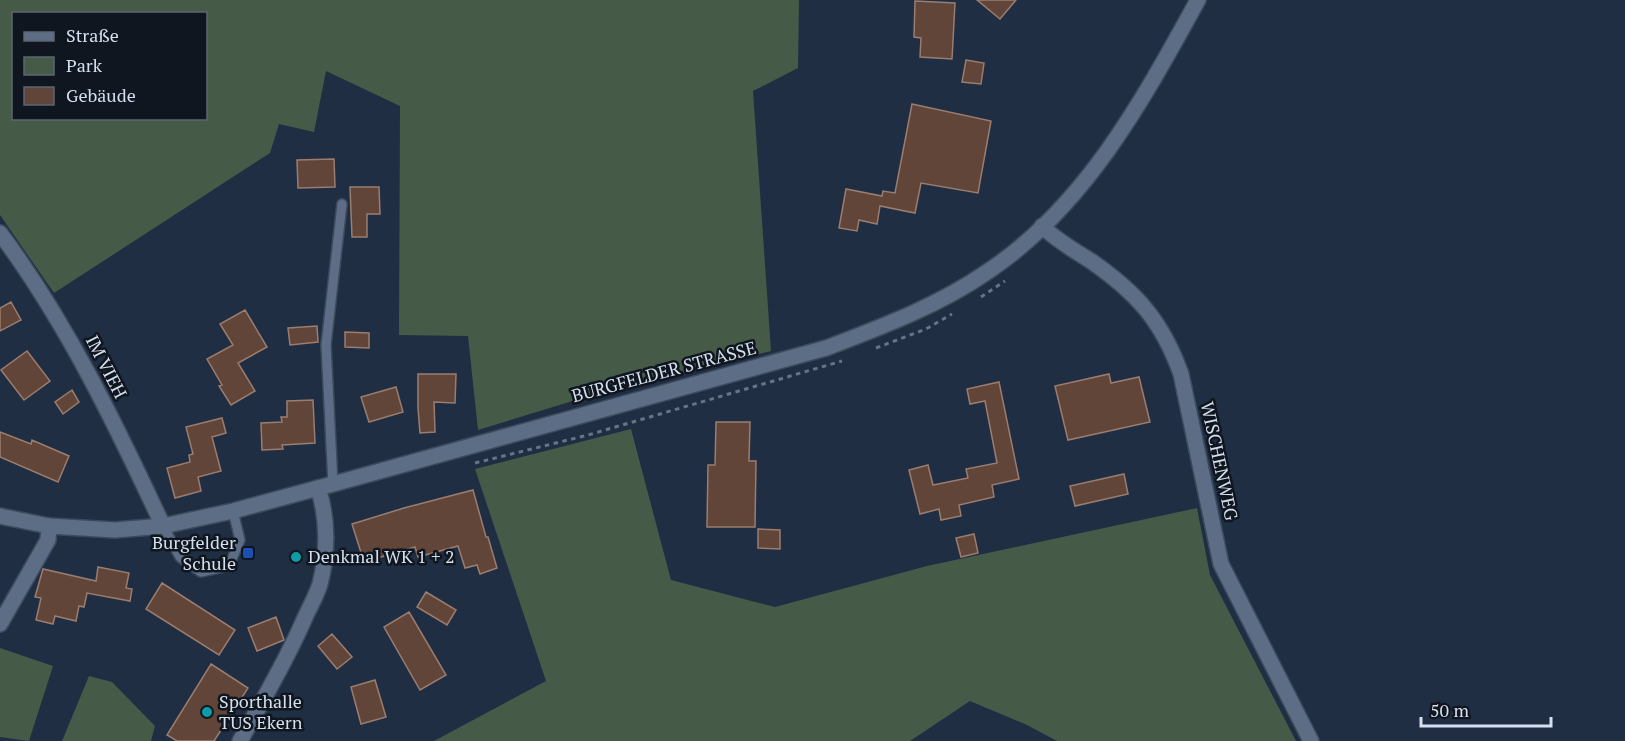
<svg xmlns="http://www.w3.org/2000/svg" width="1625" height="741" font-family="'PT Serif',serif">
<rect width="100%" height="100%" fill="#1f2e43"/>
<!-- green -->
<path fill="#455b48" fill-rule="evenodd" d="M0,0H799L798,68L753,91L771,351L589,396L478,430L468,336L399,335L400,106L326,71L314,132L279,124L270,153L54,293L0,215ZM14,14H206V118H14Z
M631,429L671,580L775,607L927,566L1197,508L1210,575L1296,741H1057L1027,725L970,701L910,741H434L546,681L475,469Z
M0,648L53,666L29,741L0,737Z
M89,676L112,682L155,726L151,741H62Z"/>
<!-- building -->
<path fill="#614539" stroke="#9b7d6f" stroke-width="1.5" d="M977,0H1016L1000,19Z
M915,1L955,3L952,59L920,57L921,38L914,37Z
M966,60L984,63L981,84L962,82Z
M912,104L991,121L978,193L921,183L915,213L880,206L877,224L859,220L857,231L839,228L846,189L882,196L883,191L895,193Z
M334,159L335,187L298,188L297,160Z
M350,187H379L380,214H367V237H352Z
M11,302L21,320L0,331V308Z
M245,310L267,347L238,363L255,391L231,405L219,386L222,385L207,359L233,345L220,324Z
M317,326L318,342L290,345L288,328Z
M345,332L369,333V348L345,347Z
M27,351L50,381L24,400L1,370Z
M418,374H456L455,403L434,402L435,432L420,433L418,408Z
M1109,374L1111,383L1139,377L1150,422L1068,440L1055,386Z
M999,382L1019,479L992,485L994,497L959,505L961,516L941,520L939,509L920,514L909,470L928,465L933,485L968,478L966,469L997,463L985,401L970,404L967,389Z
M396,387L403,412L369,422L361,397Z
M72,390L79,402L63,414L55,402Z
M313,400L315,443L282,445L283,449L262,450L261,423L282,422L281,417H287V401Z
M222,418L226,433L212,437L221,471L198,477L201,491L175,498L167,468L190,462L189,455L193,454L186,427Z
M716,422H750L749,461H756L755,527H707L708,465H715Z
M0,432L31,444L32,440L69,456L58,482L0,457Z
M1124,474L1128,494L1075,506L1070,486Z
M473,490L486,537H488L497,568L480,574L477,565L465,568L458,546L418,557L415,547L364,562L352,524L404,508Z
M758,529L780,530V549L758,548Z
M974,534L978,553L961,557L956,538Z
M98,567L129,573L126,588L132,589L130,601L87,593L84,607L79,606L76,621L55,616L53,624L36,620L41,598L35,597L43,569L96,581Z
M162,583L235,630L219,655L146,609Z
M426,592L456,610L447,625L417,607Z
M409,612L446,675L420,690L384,627Z
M276,617L284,640L257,651L248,628Z
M332,634L352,657L337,669L318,646Z
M211,664L248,688L214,741H177L167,735Z
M375,680L386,717L361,724L351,687Z"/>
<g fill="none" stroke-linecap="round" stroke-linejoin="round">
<defs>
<path id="lane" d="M333,484L326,345L342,204
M163,526L180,557L201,572L229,566L240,540L233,511"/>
<path id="street" d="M1042,226C1057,241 1074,250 1091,261C1137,293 1162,321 1181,374L1221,564L1311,741
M0,233C67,323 116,425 163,526
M0,624L48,540L49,526
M240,741C262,702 285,663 303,622C308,610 316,597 320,584C328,553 328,518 318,488"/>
<path id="secondary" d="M0,516L49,526L115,530L163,526L233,511L333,484L826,348C881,327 938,306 987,272C1085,207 1143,100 1198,0"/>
</defs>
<!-- lane casing -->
<use href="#lane" stroke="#3d4a5c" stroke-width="12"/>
<!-- street casing -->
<use href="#street" stroke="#3d4a5c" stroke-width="18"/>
<!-- secondary casing -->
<use href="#secondary" stroke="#3d4a5c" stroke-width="18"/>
<!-- path -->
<path stroke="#677486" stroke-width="3" stroke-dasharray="4.5 4.5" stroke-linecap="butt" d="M981,297L1005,281
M876,348L926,329L952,314
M475,463L588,435L842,361"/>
<!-- lane -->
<use href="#lane" stroke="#5c6d85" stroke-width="9"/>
<!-- street -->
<use href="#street" stroke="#5c6d85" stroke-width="15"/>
<!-- secondary -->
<use href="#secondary" stroke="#5c6d85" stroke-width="15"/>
</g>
<!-- markers -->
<rect fill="#1a4fb4" stroke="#0f161f" stroke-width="2" x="242" y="547" width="12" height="12" rx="3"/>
<g fill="#0f9aa8" stroke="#0f161f" stroke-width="2">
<circle cx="296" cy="557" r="6"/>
<circle cx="207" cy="712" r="6"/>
</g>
<g text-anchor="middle" stroke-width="5" stroke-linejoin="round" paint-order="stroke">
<!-- street labels -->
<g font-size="18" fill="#d5dfed" stroke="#0f161f">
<text transform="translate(106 367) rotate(63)" y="6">IM VIEH</text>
<text transform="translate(664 372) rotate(-15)" y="6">BURGFELDER STRASSE</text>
<text transform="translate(1219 461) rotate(78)" y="6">WISCHENWEG</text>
</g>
<!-- poi labels -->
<g font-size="18" fill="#d5dfed" stroke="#0f161f" text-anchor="start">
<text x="236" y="549" text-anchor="end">Burgfelder<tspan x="236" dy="21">Schule</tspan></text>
<text x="308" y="563">Denkmal WK 1 + 2</text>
<text x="219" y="708">Sporthalle<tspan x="219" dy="21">TUS Ekern</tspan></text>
</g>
</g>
<!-- legend -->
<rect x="12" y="12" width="195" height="108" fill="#0f161f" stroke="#5e6671" stroke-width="1.5"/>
<rect x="24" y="32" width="30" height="9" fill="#5c6d85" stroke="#5e6671" stroke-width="1.5"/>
<text x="66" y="42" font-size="18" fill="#d5dfed">Straße</text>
<rect x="24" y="57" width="30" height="18" fill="#455b48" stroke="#5e6671" stroke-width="1.5"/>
<text x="66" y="72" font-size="18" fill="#d5dfed">Park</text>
<rect x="24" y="87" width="30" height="18" fill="#614539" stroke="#5e6671" stroke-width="1.5"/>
<text x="66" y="102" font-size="18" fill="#d5dfed">Gebäude</text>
<!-- scale -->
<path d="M1421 717v9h130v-9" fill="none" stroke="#d5dfed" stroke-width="3"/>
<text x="1430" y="717" font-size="18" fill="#d5dfed" stroke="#0f161f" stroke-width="4.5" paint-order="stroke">50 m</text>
</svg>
